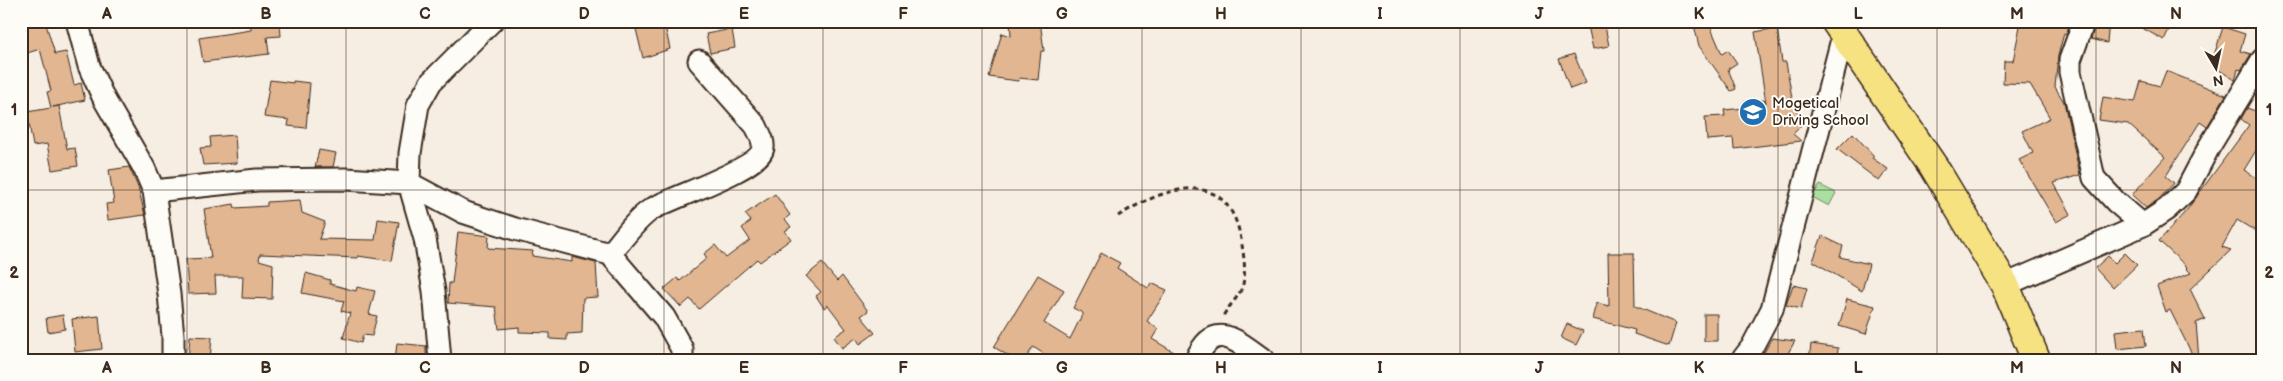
<svg xmlns="http://www.w3.org/2000/svg" width="2283" height="381" font-family="'Balsamiq Sans',sans-serif">
<rect width="100%" height="100%" fill="#f7eee3"/>
<filter id="ink" filterUnits="userSpaceOnUse"><feTurbulence type="fractalNoise" baseFrequency=".02" numOctaves="2"/><feDisplacementMap in="SourceGraphic" scale="10" xChannelSelector="R" yChannelSelector="G"/><feConvolveMatrix kernelMatrix="1 2 1 2 8 2 1 2 1" color-interpolation-filters="sRGB"/></filter>
<g filter="url(#ink)">
<!-- green -->
<path fill="#aadfa1" stroke="#728460" d="M1820,185L1836,193L1829,206L1812,197Z"/>
<!-- building -->
<path fill="#e1b691" stroke="#3b2a1e" d="M21,21H45L55,54L66,52L74,85L81,83L85,100L53,107L59,106L67,149L75,148L78,166L52,170L47,144L33,146L27,112L51,108L47,92L51,91L40,49L21,55Z
M648,21H664L670,49L643,58L635,25Z
M1010,21H1040L1044,51H1041L1038,80L1019,78L1018,81L989,77L1002,33L1011,36Z
M1587,21H1604L1609,46L1593,49Z
M1693,21H1708L1722,54L1728,50L1737,63L1728,69L1736,89L1731,91L1699,46Z
M2021,21L2038,25V21H2071L2066,34L2064,33L2058,56L2055,87L2064,102L2080,175L2054,183L2071,214L2056,222L2019,160L2033,153L2022,131L2050,118L2030,84L2003,83L2004,61H2013Z
M2096,21H2109L2107,43L2091,39Z
M2129,21H2173L2164,40Z
M270,23H280L281,36L267,37L269,54L203,62L199,38L251,30V25Z
M2223,27L2245,34L2240,51L2251,54L2241,70L2238,69L2235,80L2211,65Z
M1777,28L1782,62H1786L1793,104L1797,103L1800,127L1793,134L1801,141L1734,149L1733,138L1707,140L1705,117L1725,116L1724,110L1745,108L1744,102L1764,100L1766,103L1755,32Z
M732,29L735,48L710,53L706,34Z
M1574,54L1586,83L1570,89L1559,59Z
M2166,71L2226,95L2207,127L2200,122L2166,176L2174,183L2159,199L2146,208L2132,195L2165,157L2128,124L2099,120L2103,97L2135,102L2141,81L2160,86Z
M270,80L293,83V81L310,83L306,128L288,126L289,120L264,117Z
M2262,107V136L2258,143L2260,144L2244,170L2262,181V235L2237,220L2222,247L2231,250L2190,289L2205,319L2196,323L2199,360H2195L2170,310L2166,312L2157,286L2191,273L2186,268L2187,267L2159,241L2186,211L2249,125L2241,119L2247,108L2258,112Z
M1853,133L1874,156L1872,158L1888,169L1879,181L1837,149Z
M235,135L237,163L203,165L200,148L211,147L210,137Z
M319,150L336,153L333,167H315Z
M129,167L138,187L145,215L108,220L106,204L114,203L109,170Z
M775,194L790,215L785,219L791,227L785,231L791,239L760,262L757,259L699,309L690,299L681,307L664,289L677,278L680,281L707,258L704,254L715,245L726,258L750,240L742,228L751,221L745,214Z
M300,200L302,213L325,222L319,239L375,240L378,219L399,222L392,261L358,256V258L260,254L259,260L273,264L272,299L242,298L243,276H215L216,293L188,294L186,259L211,258L204,209L234,204L235,208L267,206V202Z
M458,232L489,236L488,248L533,251L532,256L572,262V257L596,263L598,297L583,298L582,333L567,334V340L550,339V333L519,332V327L499,329L496,307L448,303L449,283H452Z
M1822,236L1843,246L1840,257L1869,264L1862,291L1813,261Z
M1101,253L1120,263L1117,268L1148,288L1151,283L1167,290L1147,321L1158,329L1152,339L1184,358V360H1054L1033,347L1025,360H1015L994,347L1038,275L1064,290L1044,323L1070,339L1083,313L1073,308Z
M1608,253H1634L1635,306L1676,323L1669,346L1634,334L1635,330L1593,319L1597,303L1609,306Z
M2125,253L2137,265L2113,288L2095,268L2108,256L2115,263Z
M822,263L837,281L842,276L868,311L861,316L875,333L860,344L856,338L842,348L834,337L846,329L828,305L824,308L816,296L821,292L806,276Z
M306,273L330,280V284L356,291L357,287L375,291L369,314L377,316L372,336L363,335L361,343L343,338L350,313L341,311L344,301L302,293Z
M1793,285L1807,288L1801,309L1786,305Z
M1847,299L1875,306L1866,334L1839,326Z
M1704,314H1717V341H1704Z
M63,315L65,329L48,332L46,318Z
M99,316L102,349L75,352L72,319Z
M1567,324L1583,331L1576,345L1561,338Z
M2144,328L2146,346L2117,349L2115,331Z
M190,336L212,337L210,360H188Z
M1772,338L1795,341L1784,360H1760Z
M397,343L426,346V360H395Z
M1811,344L1838,348L1837,360H1809Z"/>
<g fill="none" stroke-linecap="round" stroke-linejoin="round">
<defs>
<path id="minor" d="M77,21L89,66L104,99L144,168L154,191L169,294L173,336V360
M2084,21L2070,60V72L2094,178L2116,202L2143,225
M154,191L257,180L346,179L409,183L463,212L515,229L610,254L664,317L682,349V360
M610,254C622,240 636,219 652,209C672,197 760,169 763,148C764,140 759,133 756,126L699,61
M2005,285L2143,225L2167,209L2186,191L2209,147L2262,60
M440,360L434,291L425,239L409,183L410,153L418,105L431,82L492,21
M1196,360C1214,318 1237,341 1264,360
M1742,360L1752,347L1772,309L1846,24"/>
<path id="highway" d="M1835,21L1934,167L2005,285L2036,360"/>
</defs>
<!-- minor casing -->
<use href="#minor" stroke="#3b2a1e" stroke-width="25"/>
<!-- highway casing -->
<use href="#highway" stroke="#3b2a1e" stroke-width="31"/>
<!-- path -->
<path stroke="#3b2a1e" stroke-width="3" stroke-dasharray="5 4" stroke-linecap="butt" d="M1118,216C1168,185 1230,165 1242,245C1244,258 1247,276 1241,290C1236,300 1227,308 1222,318"/>
<!-- minor -->
<use href="#minor" stroke="#fdfcf7" stroke-width="21"/>
<!-- highway -->
<use href="#highway" stroke="#f6e281" stroke-width="28"/>
</g>
</g>
<!-- grid -->
<path fill="none" stroke="#3b2a1e" stroke-width="1" stroke-opacity="0.55" d="M187,21V360M346,21V360M505,21V360M664,21V360M823,21V360M982,21V360M1142,21V360M1301,21V360M1460,21V360M1619,21V360M1778,21V360M1937,21V360M2096,21V360M21,190H2262"/>
<!-- icons -->
<defs>
<symbol id="university-disc" viewBox="-11 -11 22 22"><circle r="9.5" fill="#1f6fb2" stroke="#fdfcf7"/><path d="M0-5L7-2L0 1L-7-2ZM-4 1L0 2.5L4 1V4Q0 6-4 4Z" fill="#fff"/></symbol>
</defs>
<g fill-rule="evenodd">
<use href="#university-disc" x="1737" y="96" width="32" height="32"/>
</g>
<g text-anchor="middle" stroke-width="4" stroke-linejoin="round" paint-order="stroke">
<!-- poi labels -->
<g font-size="15" fill="#3b2a1e" stroke="#fdfcf7" text-anchor="start">
<text x="1772" y="108">Mogetical<tspan x="1772" dy="17">Driving School</tspan></text>
</g>
</g>
<!-- margin -->
<rect width="2283" height="381" fill="none" stroke="#fdfcf7" stroke-width="55"/>
<!-- north arrow -->
<g transform="translate(2216 68) rotate(171)" stroke="#fdfcf7" stroke-width="4" paint-order="stroke">
<path d="M0-4L9 19L0 12L-9 19Z" fill="#3b2a1e"/>
<text y="-8" font-size="14" font-weight="bold" text-anchor="middle" fill="#3b2a1e">N</text>
</g>
<rect x="28" y="28" width="2228" height="326" fill="none" stroke="#3b2a1e" stroke-width="2"/>
<g font-size="16" text-anchor="middle" font-weight="bold" fill="#3b2a1e">
<text x="107" y="19">A</text>
<text x="266" y="19">B</text>
<text x="425" y="19">C</text>
<text x="584" y="19">D</text>
<text x="744" y="19">E</text>
<text x="903" y="19">F</text>
<text x="1062" y="19">G</text>
<text x="1221" y="19">H</text>
<text x="1380" y="19">I</text>
<text x="1539" y="19">J</text>
<text x="1699" y="19">K</text>
<text x="1858" y="19">L</text>
<text x="2017" y="19">M</text>
<text x="2176" y="19">N</text>
<text x="14" y="115">1</text>
<text x="2269" y="115">1</text>
<text x="14" y="278">2</text>
<text x="2269" y="278">2</text>
<text x="107" y="373">A</text>
<text x="266" y="373">B</text>
<text x="425" y="373">C</text>
<text x="584" y="373">D</text>
<text x="744" y="373">E</text>
<text x="903" y="373">F</text>
<text x="1062" y="373">G</text>
<text x="1221" y="373">H</text>
<text x="1380" y="373">I</text>
<text x="1539" y="373">J</text>
<text x="1699" y="373">K</text>
<text x="1858" y="373">L</text>
<text x="2017" y="373">M</text>
<text x="2176" y="373">N</text>
</g>
</svg>
